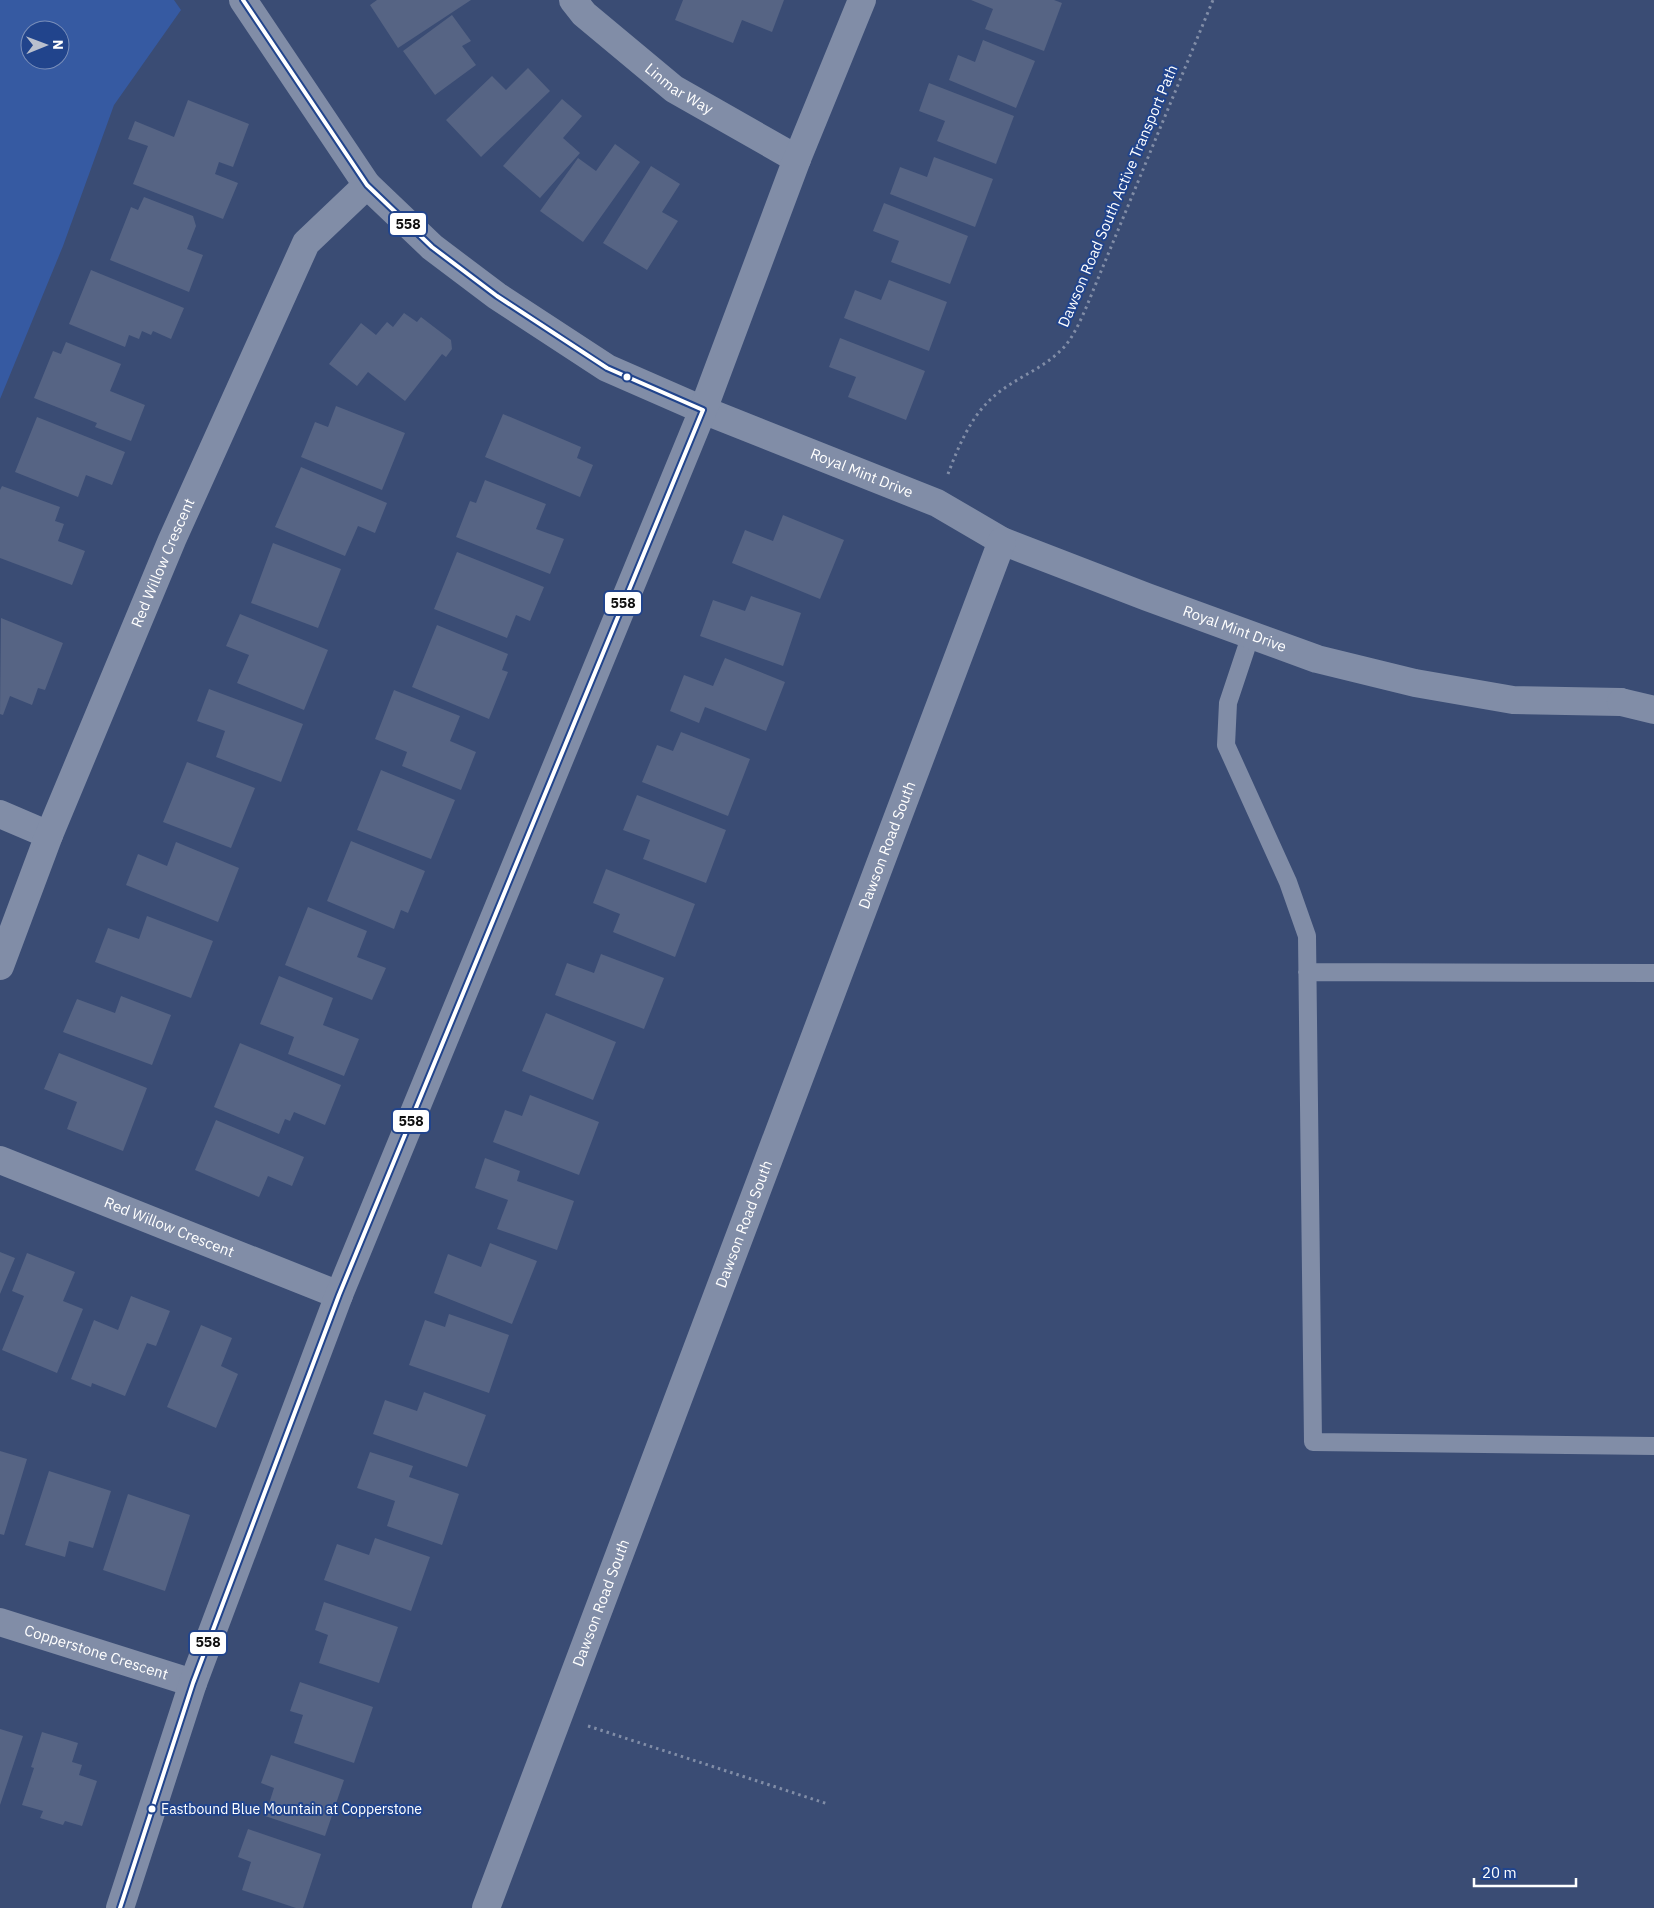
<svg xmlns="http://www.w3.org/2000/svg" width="1654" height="1908" font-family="'IBM Plex Sans',sans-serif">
<rect width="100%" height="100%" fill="#3a4c74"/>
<!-- green -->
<path fill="#365aa2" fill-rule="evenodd" d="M0,0H174L181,10L114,105L63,246L0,399ZM30,30H60V60H30Z"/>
<!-- building -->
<path fill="#566484" d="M377,0H471L398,48L370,5Z
M683,0H784L772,32L742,20L733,43L675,20Z
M971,0H1054L1062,3L1044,51L985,29L993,9Z
M452,15L471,41L462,46L476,65L435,95L403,51Z
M983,40L1035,61L1016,108L949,80L958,55L975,62Z
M528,68L550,91L481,157L446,120L492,76L506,90Z
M929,83L1014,116L996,164L937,141L945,121L919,111Z
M562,99L582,116L563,138L580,153L540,198L503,166Z
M188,100L249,124L233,167L219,162L215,174L238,183L223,219L133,184L148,146L128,139L135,121L174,137Z
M615,144L640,162L583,242L540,211L578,158L596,171Z
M934,157L993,179L975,227L890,194L900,167L927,177Z
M651,166L680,184L662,212L678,221L647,270L603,243Z
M144,197L193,216L196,226L187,249L203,255L189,292L110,260L131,207L138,210Z
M884,203L968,236L950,284L891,262L899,241L873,231Z
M91,270L184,308L171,339L153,331L151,335L142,331L139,339L129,335L125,347L69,324Z
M889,280L947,302L929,351L844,318L855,290L881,300Z
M404,313L417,322L421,317L451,340L452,349L446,357L442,354L405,401L368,372L357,386L329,364L361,323L376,335L387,322L393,327Z
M840,338L925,371L906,420L848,397L856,377L829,367Z
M66,342L121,364L110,391L145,405L131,441L95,427L97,423L34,398L53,351L61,354Z
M336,406L405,433L382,490L301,457L315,422L328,427Z
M503,414L581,447L577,458L593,465L580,497L485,457Z
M37,417L125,452L112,485L86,475L78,497L15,472Z
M301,467L387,503L375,533L358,526L345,556L275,527Z
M485,480L546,504L536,529L564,539L550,574L456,537L470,501L476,503Z
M2,486L60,507L55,521L64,524L58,541L85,551L72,585L0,558V490Z
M783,515L844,540L820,599L732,563L745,530L773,541Z
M273,543L341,569L318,628L251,603Z
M457,552L544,587L530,621L516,615L507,638L434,609Z
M751,596L801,613L783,666L700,636L713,600L745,611Z
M240,614L328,650L304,710L237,683L249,655L226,646Z
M1,618L63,643L45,690L38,688L32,705L10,696L3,715L0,714Z
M437,625L508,654L502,670L508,672L489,719L412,687Z
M725,658L785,682L766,731L705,707L699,723L670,711L684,675L713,686Z
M209,689L303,724L281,782L216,757L225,731L197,721Z
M394,690L460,716L450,741L476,752L461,790L402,766L407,752L375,739Z
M681,732L750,759L728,816L642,782L657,745L673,751Z
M187,762L255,788L231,848L163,822Z
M381,770L455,800L431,859L357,830Z
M637,795L726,830L706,883L643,859L650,840L623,830Z
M351,841L425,871L408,913L401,910L394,929L327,901Z
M176,842L239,868L218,922L126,885L138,854L167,866Z
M606,869L695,904L675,957L613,932L620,914L593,903Z
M308,907L367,931L357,957L386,968L372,1000L285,965Z
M147,916L213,941L191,998L95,962L108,928L139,939Z
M601,954L664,978L644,1029L555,995L567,963L594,973Z
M279,976L333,998L323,1025L359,1039L344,1076L288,1054L294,1037L260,1024Z
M121,996L171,1015L152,1065L63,1032L77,999L115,1013Z
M546,1013L616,1042L593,1100L522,1071Z
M240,1043L341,1085L325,1125L294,1112L290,1121L285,1119L279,1134L214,1107Z
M59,1053L147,1088L123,1151L67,1129L77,1102L44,1089Z
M530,1095L599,1122L579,1175L493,1142L505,1110L522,1116Z
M216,1120L304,1157L292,1186L268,1176L259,1197L195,1170Z
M485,1158L520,1171L517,1181L574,1201L557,1250L497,1229L508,1200L475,1188Z
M490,1243L537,1261L512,1324L434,1293L448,1254L481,1267Z
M0,1252L15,1258L0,1294Z
M27,1253L75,1272L63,1301L83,1309L57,1373L2,1350L24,1296L12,1291Z
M131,1296L170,1311L156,1346L147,1343L125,1396L92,1383L91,1387L71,1379L94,1320L118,1330Z
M449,1314L509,1335L489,1393L409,1365L425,1320L445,1327Z
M201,1325L232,1338L221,1366L238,1374L216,1428L167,1407Z
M424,1392L486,1415L467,1467L373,1434L385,1400L417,1411Z
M0,1451L27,1459L4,1535L0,1534Z
M370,1452L413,1466L409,1477L459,1494L442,1545L387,1526L395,1501L357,1488Z
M49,1471L111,1491L93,1548L69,1541L65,1557L25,1545Z
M128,1494L190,1515L165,1591L103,1570Z
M375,1538L430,1557L411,1611L324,1580L337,1544L369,1555Z
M324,1602L398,1627L379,1683L319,1663L328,1635L315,1630Z
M300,1682L373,1707L354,1763L294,1743L303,1715L290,1711Z
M0,1729L23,1736L0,1805Z
M42,1732L78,1743L72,1762L82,1765L79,1775L97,1781L82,1826L65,1821L63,1825L40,1818L43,1811L22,1805L34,1768L31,1767Z
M271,1755L344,1780L325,1836L265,1816L274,1788L261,1783Z
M248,1829L321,1854L303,1908H296L242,1890L251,1862L238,1857Z"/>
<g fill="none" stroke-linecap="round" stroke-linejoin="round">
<!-- path -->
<path stroke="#818da7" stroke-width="3" stroke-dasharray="2.5 4" stroke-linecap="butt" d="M948,474C957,450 969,421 987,403C1009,379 1043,371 1065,346C1078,331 1089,300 1097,281L1213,0
M588,1726L828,1804"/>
<!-- lane -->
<path stroke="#818da7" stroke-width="18" d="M1251,634L1228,703L1226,745L1288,882L1307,936L1313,1442L1654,1446
M1307,972L1654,973"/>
<!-- street -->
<g stroke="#818da7" stroke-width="28">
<path id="s1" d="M243,0L367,185L432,247L497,296L607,368L703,410L937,503L1002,541L1147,597L1317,659L1415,683L1513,700L1621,702"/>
<path id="s2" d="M573,0L584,14L674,89L797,159"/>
<path d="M0,814L49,835"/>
<path id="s3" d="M0,966L49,835L172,540L306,243L367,185"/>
<path id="s4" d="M0,1160L339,1295"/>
<path id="s5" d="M0,1622L193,1683"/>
<path d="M120,1908L193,1683L339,1295L703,410L797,159L862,0"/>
<path id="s6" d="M486,1908L1002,541"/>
</g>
<!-- highway -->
<path stroke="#818da7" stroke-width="28" d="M1621,702L1654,710"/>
<defs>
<path id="bus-1" d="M120,1908L193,1683L339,1295L703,410L607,368L497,296L432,247L367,185L243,0"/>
</defs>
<!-- bus-1 casing -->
<use href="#bus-1" stroke="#21448c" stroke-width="8"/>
<!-- bus-1 -->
<use href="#bus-1" stroke="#fff" stroke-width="4"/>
</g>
<!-- markers -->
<g fill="#fff" stroke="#21448c" stroke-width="2">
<circle cx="627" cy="377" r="4.5"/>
<circle cx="152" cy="1809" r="4.5"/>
</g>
<g text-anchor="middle" stroke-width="4" stroke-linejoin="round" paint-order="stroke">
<!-- bus labels -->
<g font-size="14" fill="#fff" stroke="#21448c" text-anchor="start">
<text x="161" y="1814">Eastbound Blue Mountain at Copperstone</text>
</g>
<!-- street labels -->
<g font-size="15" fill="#fff" stroke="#21448c">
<text dy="5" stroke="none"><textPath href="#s2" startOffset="139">Linmar Way</textPath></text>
<text transform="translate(1118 196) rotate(-67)" y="5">Dawson Road South Active Transport Path</text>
<text dy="5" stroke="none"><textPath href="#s1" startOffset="801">Royal Mint Drive</textPath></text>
<text dy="5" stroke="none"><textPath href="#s3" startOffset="435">Red Willow Crescent</textPath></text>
<text dy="5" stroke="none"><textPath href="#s1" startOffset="1206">Royal Mint Drive</textPath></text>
<text dy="5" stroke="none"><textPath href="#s6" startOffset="1136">Dawson Road South</textPath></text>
<text dy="5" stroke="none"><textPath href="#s6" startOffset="731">Dawson Road South</textPath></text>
<text dy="5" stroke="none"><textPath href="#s4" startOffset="182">Red Willow Crescent</textPath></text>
<text dy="5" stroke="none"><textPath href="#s6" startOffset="326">Dawson Road South</textPath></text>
<text dy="5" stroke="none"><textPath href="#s5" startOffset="101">Copperstone Crescent</textPath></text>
</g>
</g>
<g stroke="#21448c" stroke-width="2">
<rect x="389" y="212" width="38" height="24" rx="5" fill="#fff"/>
<rect x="604" y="591" width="38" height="24" rx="5" fill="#fff"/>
<rect x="392" y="1109" width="38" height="24" rx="5" fill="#fff"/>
<rect x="189" y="1631" width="38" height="24" rx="5" fill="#fff"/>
</g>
<g font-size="14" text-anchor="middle" font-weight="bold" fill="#111">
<text x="408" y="229">558</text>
<text x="623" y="608">558</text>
<text x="411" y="1126">558</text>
<text x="208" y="1647">558</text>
</g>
<!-- north arrow -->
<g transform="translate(45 45) rotate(89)"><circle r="24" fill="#21448c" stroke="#7a8fba"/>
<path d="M0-4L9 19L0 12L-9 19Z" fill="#bac0ce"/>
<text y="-8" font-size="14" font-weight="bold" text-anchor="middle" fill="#ffffff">N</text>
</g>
<!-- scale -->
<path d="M1474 1878v8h102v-8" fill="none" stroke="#ffffff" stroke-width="2.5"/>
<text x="1482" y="1878" font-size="15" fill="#ffffff" stroke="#21448c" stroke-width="4" paint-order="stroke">20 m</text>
</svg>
